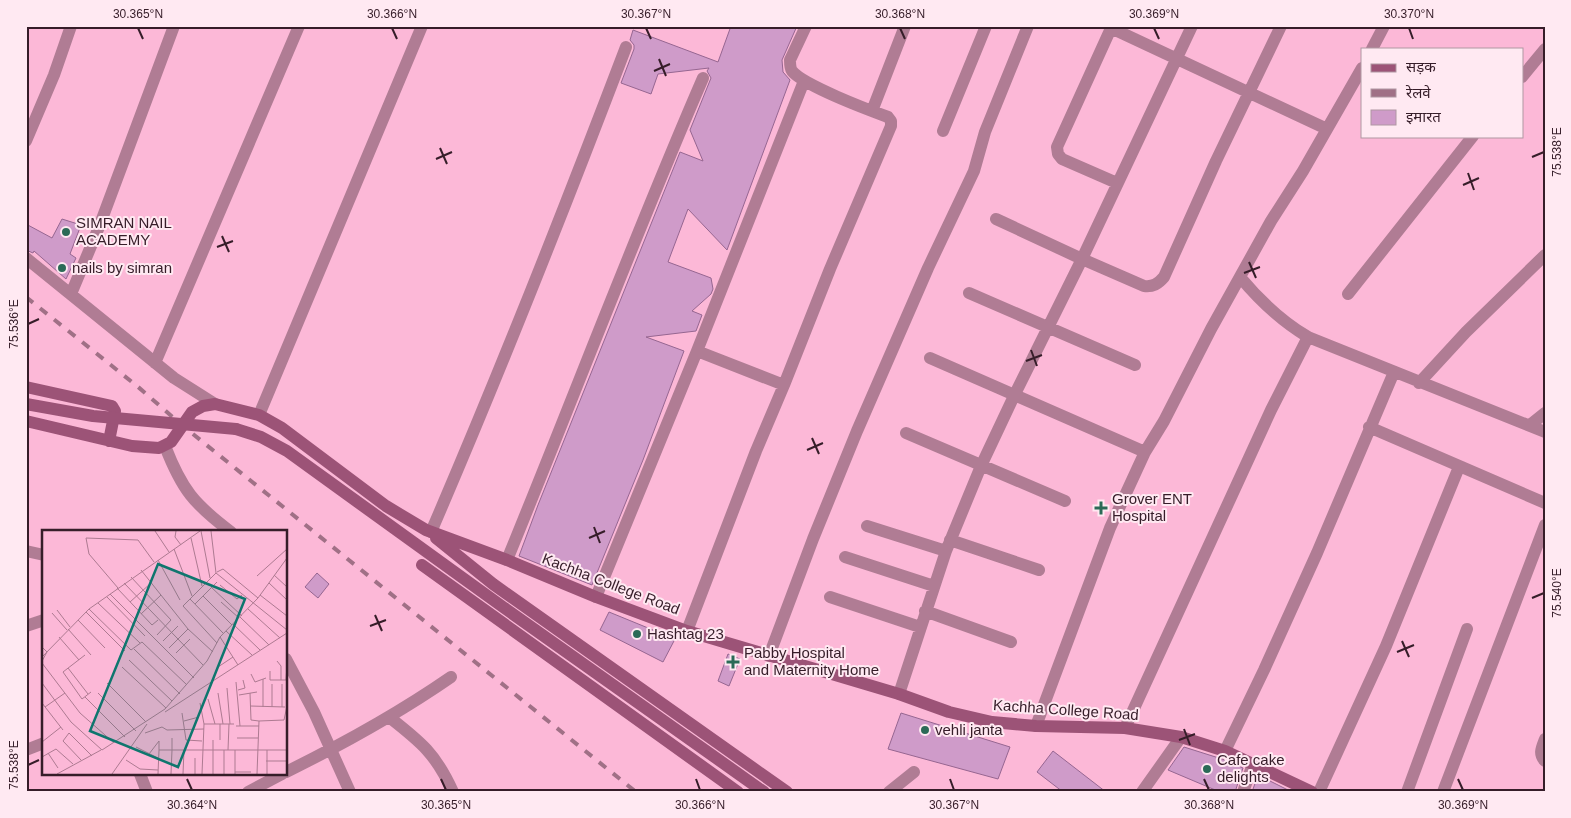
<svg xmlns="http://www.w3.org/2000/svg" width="1571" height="818" font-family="Helvetica,'Noto Sans Devanagari',sans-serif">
<rect width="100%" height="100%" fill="#fcb8d7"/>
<!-- building -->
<path fill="#cf9bc9" stroke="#966691" d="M731,26H797L782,60L783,72L790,80L727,250L688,209L668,262L711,278L713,289L711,294L692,311L702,315L696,331L646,337L684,351L643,460L592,585L519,556L538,505L680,152L703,161L690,130L711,78L707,71L709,68L658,74L651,94L621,83L634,49V45L630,40L633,30L718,62Z
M62,219L81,225L70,254L76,258L66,279L34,251L33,253L26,250V224L52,238Z
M317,573L329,584L318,598L305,587Z
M609,612L675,639L663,662L600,630Z
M728,654L740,659L729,686L718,681Z
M901,713L1010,747L998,779L888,749Z
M1184,747L1222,759L1243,768L1235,792H1220L1168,770Z
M1053,751L1106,792H1063L1037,772Z
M1258,775L1292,792H1252Z"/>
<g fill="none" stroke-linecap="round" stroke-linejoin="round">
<!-- street -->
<path stroke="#b07c94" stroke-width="12" d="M1112,26L1057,147L1058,154L1062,159L1117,183
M1111,28L1327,129
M1372,49L1384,26
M1522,77L1545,49
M872,111L905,26
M943,131L986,26
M26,141L54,75L71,26
M996,219L1082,259L1144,286C1153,287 1158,284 1164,277L1216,161L1281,26
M26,258L174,378L215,404
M1240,277C1260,301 1281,321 1308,337
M969,293L1135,365
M71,294L99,227L174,26
M1348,294L1473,136
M697,351L784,385
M930,358L1145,452
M155,363L299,26
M1419,383L1466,332L1545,255
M259,415L422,26
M1530,425L1545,413
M1369,427L1545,503
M906,433L1065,501
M165,446C182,490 194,504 231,532
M867,526L946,551
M431,532C500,372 564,210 626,47
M950,540L1039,570
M26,551L44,555
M845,557L934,586
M507,560C573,399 634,237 703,78
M596,597L697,351L804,81
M830,597L920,627
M925,611L1011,642
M26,626L44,620
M687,631L756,451L784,385L830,269L891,126V121L888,117C869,110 803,85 792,71C790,68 790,64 790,60L806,26
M769,656L813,539L857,431L928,268L974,171L985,132L1028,26
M286,659L314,712L350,792
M899,694L946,551L981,466L1014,396L1082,259L1192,26
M389,717C421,742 436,754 453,792
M1036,726L1110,528L1145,452L1164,421L1211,329L1271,221L1303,171L1362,68
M1125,728L1271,410L1308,337L1545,432
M1545,739C1542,747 1538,754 1545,761
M26,750L44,743
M1225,751L1264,670L1317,553L1394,372
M286,772C343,744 399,713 451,677
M140,774L147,792
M248,792L282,774
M889,792L914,772
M1142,792L1181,737
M1243,792L1253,764
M1319,792L1386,646L1459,467
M1407,792L1467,629
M1443,792L1545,525"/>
<!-- secondary -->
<path stroke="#9c5377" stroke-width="12" d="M26,387L112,406L115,411L109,441
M26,421L132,446L159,448L171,442L192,412L203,406L215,404L259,415L282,428L386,506L426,530L507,560L596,597L687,631L899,694L949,712L992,722L1036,726L1125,728L1181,737L1225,751L1312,792
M236,429L261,437L287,451L503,607L764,792
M436,538L493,584L787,792
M422,565L738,792"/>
<!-- rail -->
<path stroke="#a07086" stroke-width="4" stroke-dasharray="9 9" stroke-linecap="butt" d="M26,297L137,386L183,426L636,792"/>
<!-- secondary-bridge -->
<path stroke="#9c5377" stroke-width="12" d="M26,404L93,416L236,429"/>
</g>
<!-- ticks -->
<path fill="none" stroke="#361d29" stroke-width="2" d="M138,28L143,39M392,28L397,39M646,28L651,39M900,28L905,39M1154,28L1159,39M1409,28L1413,39M659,59L666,76M654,71L670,64M440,148L447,164M1532,157L1544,152M436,159L452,152M1468,173L1474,190M1463,185L1479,178M222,236L229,252M217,247L233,241M1249,262L1256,278M1244,273L1260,267M28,324L39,319M1031,350L1037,366M1026,361L1042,355M812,438L819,454M807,450L823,443M594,527L600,543M589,538L605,531M1532,598L1544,593M375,615L382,631M370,626L386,620M1402,641L1409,657M1397,652L1414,645M1184,729L1190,745M1179,740L1195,734M28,765L39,760M187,779L192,790M441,779L446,790M696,779L700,790M950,779L954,790M1204,779L1209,790M1458,779L1463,790"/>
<!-- markers -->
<g fill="#2b6a57" stroke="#ffe9f2" stroke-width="2">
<circle cx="66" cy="232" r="5"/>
<circle cx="62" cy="268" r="5"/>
<path d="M1098.5 500.5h5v5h5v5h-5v5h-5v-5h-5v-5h5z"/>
<circle cx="637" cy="634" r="5"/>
<path d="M730.5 654.5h5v5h5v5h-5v5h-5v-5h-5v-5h5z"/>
<circle cx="925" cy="730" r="5"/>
<circle cx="1207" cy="769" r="5"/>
</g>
<g text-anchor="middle" stroke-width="4" stroke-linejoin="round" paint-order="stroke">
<!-- poi labels -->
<g font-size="15" fill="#361d29" stroke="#ffe9f2" text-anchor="start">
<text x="76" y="228">SIMRAN NAIL<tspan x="76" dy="17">ACADEMY</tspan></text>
<text x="72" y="273">nails by simran</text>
<text x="1112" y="504">Grover ENT<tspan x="1112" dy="17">Hospital</tspan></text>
<text x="647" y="639">Hashtag 23</text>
<text x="744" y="658">Pabby Hospital<tspan x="744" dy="17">and Maternity Home</tspan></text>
<text x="935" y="735">vehli janta</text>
<text x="1217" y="765">Cafe cake<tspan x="1217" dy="17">delights</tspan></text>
</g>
<!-- street labels -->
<g font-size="15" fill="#361d29" stroke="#ffe9f2">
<text transform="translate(611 584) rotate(21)" y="5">Kachha College Road</text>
<text transform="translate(1066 710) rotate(4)" y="5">Kachha College Road</text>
</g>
</g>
<!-- overview -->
<g transform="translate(42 530)">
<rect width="245" height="245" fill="#fcb8d7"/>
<path fill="none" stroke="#ad7a91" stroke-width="1" d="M113,1L127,22M134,1L133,7L139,15M159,1L168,48M169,1L174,43L245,100M149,8L160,56M132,19L150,66M116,30L138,70M99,40L146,99L171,122M175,42L181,39L216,68M174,43L141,76L175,113M232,45L245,57M215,46L245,19M89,47L129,90L115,105M82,53L161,135M227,53L245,70M178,55L195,69L200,65M169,57L200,86M75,58L110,95L116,90M76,58L47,24L44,8L96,10L112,32M68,64L152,148M218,65L245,86M161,66L190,95M65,67L103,106M148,69L181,103M88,72L109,53M179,72L197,88M56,73L98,113M153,74L175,52M47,79L89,120L100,112L145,155M206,79L238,108M15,80L28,97M44,82L83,121M10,83L25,100M99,84L119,65M198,87L227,115M36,90L63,118M191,94L218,120M26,99L49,125M184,101L210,125M17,107L37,130M178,107L196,135M121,111L136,96M0,117L5,122L0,131M127,118L146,99M92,119L138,164M134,123L148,109M43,125L21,142L40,169L49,162M0,127L47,79L158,1M87,130L130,171M235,131L239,136V150M0,133L38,183L72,213M80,137L124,178M176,137L191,127M26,138L46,164M228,141V150H245M209,144L213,152L224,148M221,149V177M244,150L245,135M194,152L198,196M0,153L29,192L60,220L123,179L165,131L178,107L216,68L245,28M65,153L104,192M230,154V177M185,158L188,194M196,160L203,158L201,150M56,163L94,201M176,163L181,194M208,163L209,190L217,191M197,165L215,162M43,167L83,207M166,169L173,194M0,173L21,200M158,173L162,194L160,244M208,176L243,177M3,177L23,163M240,177V154M123,182L245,103M140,183L144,210L160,211M142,191L157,187M162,194H192M194,196H217M103,203L120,197L125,200L162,199M195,208H216M178,210V194M0,212L19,197M94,217L116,228M186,220L187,194M6,223L16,238M107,224L117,211V220M0,227L14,219L31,234M39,230L21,211L27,203L50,226M84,230L98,239L116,240M224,231H245M193,242H209M15,244L59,220M70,244L105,194M116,244L117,220H130V208M129,244L130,220H245M141,244L142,220M153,244V228M171,244V210M182,244V220M193,244V220M215,244L217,191L242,190L245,176M225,244V220"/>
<path fill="#0f766e" fill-opacity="0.15" stroke="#0f766e" stroke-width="2.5" d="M116,34L203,69L136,237L48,201Z"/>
<rect width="245" height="245" fill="none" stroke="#361d29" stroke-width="2.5"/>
</g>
<!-- border -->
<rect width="1571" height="818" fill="none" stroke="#ffe9f2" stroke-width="55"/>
<!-- legend -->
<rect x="1361" y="48" width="162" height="90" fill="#ffe9f2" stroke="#af97a2"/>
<rect x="1371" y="64" width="25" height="8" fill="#9c5377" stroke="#af97a2"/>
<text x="1406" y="72" font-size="15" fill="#361d29">सड़क</text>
<rect x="1371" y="89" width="25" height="8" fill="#a07086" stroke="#af97a2"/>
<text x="1406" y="98" font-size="15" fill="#361d29">रेलवे</text>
<rect x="1371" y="110" width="25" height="15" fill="#cf9bc9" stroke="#af97a2"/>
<text x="1406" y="122" font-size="15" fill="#361d29">इमारत</text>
<rect x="28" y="28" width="1516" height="762" fill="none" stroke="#361d29" stroke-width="2"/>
<g font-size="12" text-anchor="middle" fill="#361d29">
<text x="138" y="18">30.365°N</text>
<text x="392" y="18">30.366°N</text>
<text x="646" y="18">30.367°N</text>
<text x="900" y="18">30.368°N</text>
<text x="1154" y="18">30.369°N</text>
<text x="1409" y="18">30.370°N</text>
<text transform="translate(1557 152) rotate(-90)" y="4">75.538°E</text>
<text transform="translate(14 324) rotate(-90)" y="4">75.536°E</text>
<text transform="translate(1557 593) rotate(-90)" y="4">75.540°E</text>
<text transform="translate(14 765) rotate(-90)" y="4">75.538°E</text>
<text x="192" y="809">30.364°N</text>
<text x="446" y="809">30.365°N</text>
<text x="700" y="809">30.366°N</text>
<text x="954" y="809">30.367°N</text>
<text x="1209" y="809">30.368°N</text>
<text x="1463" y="809">30.369°N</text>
</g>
</svg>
